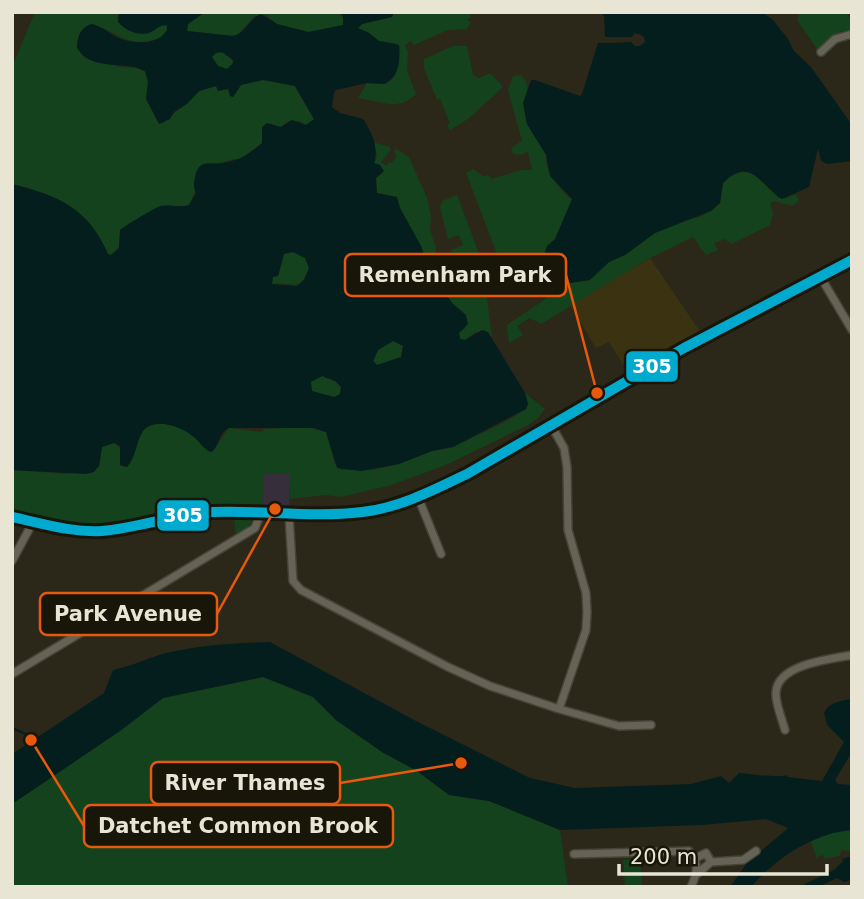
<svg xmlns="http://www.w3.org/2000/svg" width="864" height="899" font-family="'DejaVu Sans',sans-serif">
<rect width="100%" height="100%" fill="#2b281a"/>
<!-- commercial -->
<path fill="#362f3b" d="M263,473H290L289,515L262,514Z"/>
<!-- built -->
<path fill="#3b3212" d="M650,258L701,333L629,374L609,342L596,348L570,305Z"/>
<!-- green -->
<path fill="#14421d" d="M35,12H119L117,19L153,31L158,26L166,25L167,30L163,37C123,52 120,28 88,25L79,34L84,58L120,67L136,68L145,72L148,82L146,99C152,107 154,117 162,124L200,91L216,86L218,91L228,89L233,97L241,85L263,80L294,86L314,119L311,123L306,125L301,121H288L281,127H262V143L241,159L230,160L222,163L195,191L189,205C181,208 175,205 166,206C158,207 152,212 145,216C129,226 118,224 119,248L111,255L108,254C88,209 58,195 12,184V67Z
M205,12H338L343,19V25L340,27L308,32L277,24L266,15L255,16L236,36L187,31L188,24Z
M394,12H469L471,17L466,20L471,22L467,29L448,30L414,45L411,41L405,45L408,52L407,71L416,94C399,112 380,101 358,98L367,83C400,87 396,73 400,48L396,43L378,41L369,33L358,28L362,24L391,17Z
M800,12H845L852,20V30C832,31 832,38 817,49L797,20Z
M453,46H467L473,75L479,78L490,73L502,85V88L468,119L450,130L447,125L450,123L440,99L437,100L424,68V59Z
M216,52L227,53L233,63L227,69L218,66L212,57Z
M521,75C533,84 524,102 525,115C526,130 541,140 546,154C548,161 545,158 547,165C550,179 562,191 572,200L555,240L551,242L556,285L589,280L609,262L625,255L655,233L681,221L700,217L720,203L723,183C746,160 762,178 778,198H787L796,194L799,201L792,206L774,201L770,203L773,213L770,225L731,244L725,239L714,243L718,250L706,255L693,237L650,258L541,324L530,318L517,326L523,335L509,343L507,325L547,298V292L540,289L524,265L526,256L512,262L507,276L502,283L499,259L466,173L473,169L483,176L489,175L491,179L521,170H532L528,152L520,155L513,154L511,148L522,141L508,90L513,76Z
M373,142L390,147V151L381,162L386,166L389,162L392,163L397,155L394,153L396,149L409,157L427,198L431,217L430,230L436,248L435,259L448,263L454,261L475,282L477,280L454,256L451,250L463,245L459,235L448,239L440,208L442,201L457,195L483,264L492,339L488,332H476L465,340L460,339L459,333L465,328L463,312L452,303L429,269L421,246L400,208L397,197L381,195L377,193L376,178L383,173L374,163L377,156Z
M293,252L305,258L309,268C299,294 293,281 272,284L273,276H278L284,254Z
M393,341L403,346L401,357L377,365L373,361L378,350Z
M322,376L335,381L341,387L340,395L334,397L311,391L310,382Z
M525,393L545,409L538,418L528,425L446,465L391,485L341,497L326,495L290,499V474L263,473L262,514L213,512L103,531L12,515V470L67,474L99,466L102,447L114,443L120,448V465L127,467C135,458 135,446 140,436C150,415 181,425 195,438C201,443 204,449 212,452L229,428L262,432L264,429L305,427L326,432L335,464L341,470H373L399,464L432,451L453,447L505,422L526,409L528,404Z
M225,515L249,517L252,523L236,535L234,520H229Z
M263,677L313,697L336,720L382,752L417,771L449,795L489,801L560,830L568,887H12V804L120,731L163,698Z
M852,830V852L842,850L839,856L825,859L823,855L817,857V859L811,841L837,831Z
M640,859L642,887H625L623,860Z"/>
<!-- water -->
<path fill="#041e1e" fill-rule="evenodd" d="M119,12H205L188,24L187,31L232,36C246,34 248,19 261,14L277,24L308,32L343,25V16L338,12H394L392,17L362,24L358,28L369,33L379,41L399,45C400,61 400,75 385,84L367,83L336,90L334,93L332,107L340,113L363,119C372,132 379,148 374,163L380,165L384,171L376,178L377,193L397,197L400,208L421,246L429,269L452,303L466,315L468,324L459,333L460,339L465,340L482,330L488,332L525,393L528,404L526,409L453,447L432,451L399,464L361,471L337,468L326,432L314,428H229C218,434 219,448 211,452C203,449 200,442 194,437C183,427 154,416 143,431C136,442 136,457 127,467L120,465V446L114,443L102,447L99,466L94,472L86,474L12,470V184C59,196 88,208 108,254L111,255L119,248L120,230C124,226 155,208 160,206C170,204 179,208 189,205L196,193C193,187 194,184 195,177C199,158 210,165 222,163C226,163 234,160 238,159C243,158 258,147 262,143V127L267,123L281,127L292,120L306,125L314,119L295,86L263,80L241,85L233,97L230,96L228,89L218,91L216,86L199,91L187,104L174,112L170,119L159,124L146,99L148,82L145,71C125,60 91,72 77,48C77,37 80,28 91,24C103,26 110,35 121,39C137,44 158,45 167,30V25C158,25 158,29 151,32C140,37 126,31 118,22ZM222,52L233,60V63L227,69L218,66L212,57L216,53ZM293,252L305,258L309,268L304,280L297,286L272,284L273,277L278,276L284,254ZM393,341L403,346L401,357L377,365L373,361L378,350ZM322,376L335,381L341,387L340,394L334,397L312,391L311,382Z
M600,12H762L773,20L788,39L794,51L811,67L852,125V161L827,164L821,161L818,149L809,187L782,199C761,187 751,154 723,183L720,203L711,211L655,233L625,255L609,262L590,280L556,285L543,280L538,273L547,246L555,239L572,199L550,176L546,155L527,124L523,103L531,80H535L580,96L582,94L598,43L632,42L636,46L645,42L640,34L632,37H605L604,16Z
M270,642L416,721L530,778L575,788L691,784L721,776L729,783L739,773C750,774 781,778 787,775L788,777L822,781L844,742L827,725L824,713C829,702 840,701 852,699V752L835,780L838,784L852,785V830C814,833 776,858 751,887H730L747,863L788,828L766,819L702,825L560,830L489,801L449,795L417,771L382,752L336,720L313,697L263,677L163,698L120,731L12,804V754L104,693L113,670C132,666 148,658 166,653C199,645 235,643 270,642Z
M852,856V880L844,882L837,878L818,887H799L834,870L843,861L842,859Z"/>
<!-- pier -->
<path fill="#2b281a" d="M635,33L644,37L645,42L640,46H635L631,42L604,43L605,37H632Z"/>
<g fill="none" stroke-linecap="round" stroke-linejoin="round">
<!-- stream -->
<path stroke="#041e1e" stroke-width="2" d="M12,728L28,735L31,740"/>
<defs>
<path id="street" d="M821,52L835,39L852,34
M820,276L852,330
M551,425L564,448L567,467L568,530L586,593L587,612L586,630L559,709
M418,497L441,554
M289,515L293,581L301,590L448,667L490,686L559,709L619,726L651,725
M12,561L33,522
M12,674L255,528L260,515
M785,730C782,719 775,703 776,692C778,664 831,659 852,655
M574,854L689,851C700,863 697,874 691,887
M696,858L706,853L711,862
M697,874L711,862L743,860L756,851"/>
<path id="secondary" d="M12,517L78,531H103L176,516L213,512L315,515L363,512L387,507L433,491L467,474L684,348L852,260"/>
</defs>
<!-- street casing -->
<use href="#street" stroke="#464338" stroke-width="10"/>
<!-- secondary casing -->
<use href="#secondary" stroke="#464338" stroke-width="12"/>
<!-- street -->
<use href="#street" stroke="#656256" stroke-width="7"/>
<!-- secondary -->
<use href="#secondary" stroke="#656256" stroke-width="10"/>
<defs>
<path id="bus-1" d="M12,517C41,523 72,533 102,531C139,528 175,514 212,512C262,510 312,518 362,512C399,508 434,490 467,474L684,348L852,260"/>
</defs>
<!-- bus-1 casing -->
<use href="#bus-1" stroke="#181509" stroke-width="16"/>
<!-- bus-1 -->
<use href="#bus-1" stroke="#00a9ce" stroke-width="10"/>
</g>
<!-- callouts -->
<path fill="none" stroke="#e8590c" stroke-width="2.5" d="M597 393L566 275M275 509L217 614M461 763L340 783M31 740L84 826"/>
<g fill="#e8590c" stroke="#181509" stroke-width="2.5">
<circle cx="597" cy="393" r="7"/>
<circle cx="275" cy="509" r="7"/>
<circle cx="461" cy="763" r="7"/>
<circle cx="31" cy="740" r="7"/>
</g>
<g fill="#181509" stroke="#e8590c" stroke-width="2.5">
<rect x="345" y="254" width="221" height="42" rx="7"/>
<rect x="40" y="593" width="177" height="42" rx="7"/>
<rect x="151" y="762" width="189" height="42" rx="7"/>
<rect x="84" y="805" width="309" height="42" rx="7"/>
</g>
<g font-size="21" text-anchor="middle" font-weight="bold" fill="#e9e5d5">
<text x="455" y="282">Remenham Park</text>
<text x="128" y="621">Park Avenue</text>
<text x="245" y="790">River Thames</text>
<text x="238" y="833">Datchet Common Brook</text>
</g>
<g stroke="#181509" stroke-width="2.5">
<rect x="625" y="350" width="54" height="33" rx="7" fill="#00a9ce"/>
<rect x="156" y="499" width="54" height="33" rx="7" fill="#00a9ce"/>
</g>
<g font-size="19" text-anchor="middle" font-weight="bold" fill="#fff">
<text x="652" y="373">305</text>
<text x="183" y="522">305</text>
</g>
<!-- border -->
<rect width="864" height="899" fill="none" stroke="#e9e5d5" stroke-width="28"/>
<!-- scale -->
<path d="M619 864v10h208v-10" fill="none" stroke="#e9e5d5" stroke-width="3.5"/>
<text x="630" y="864" font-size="21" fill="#e9e5d5" stroke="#181509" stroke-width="5" paint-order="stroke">200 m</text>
</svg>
